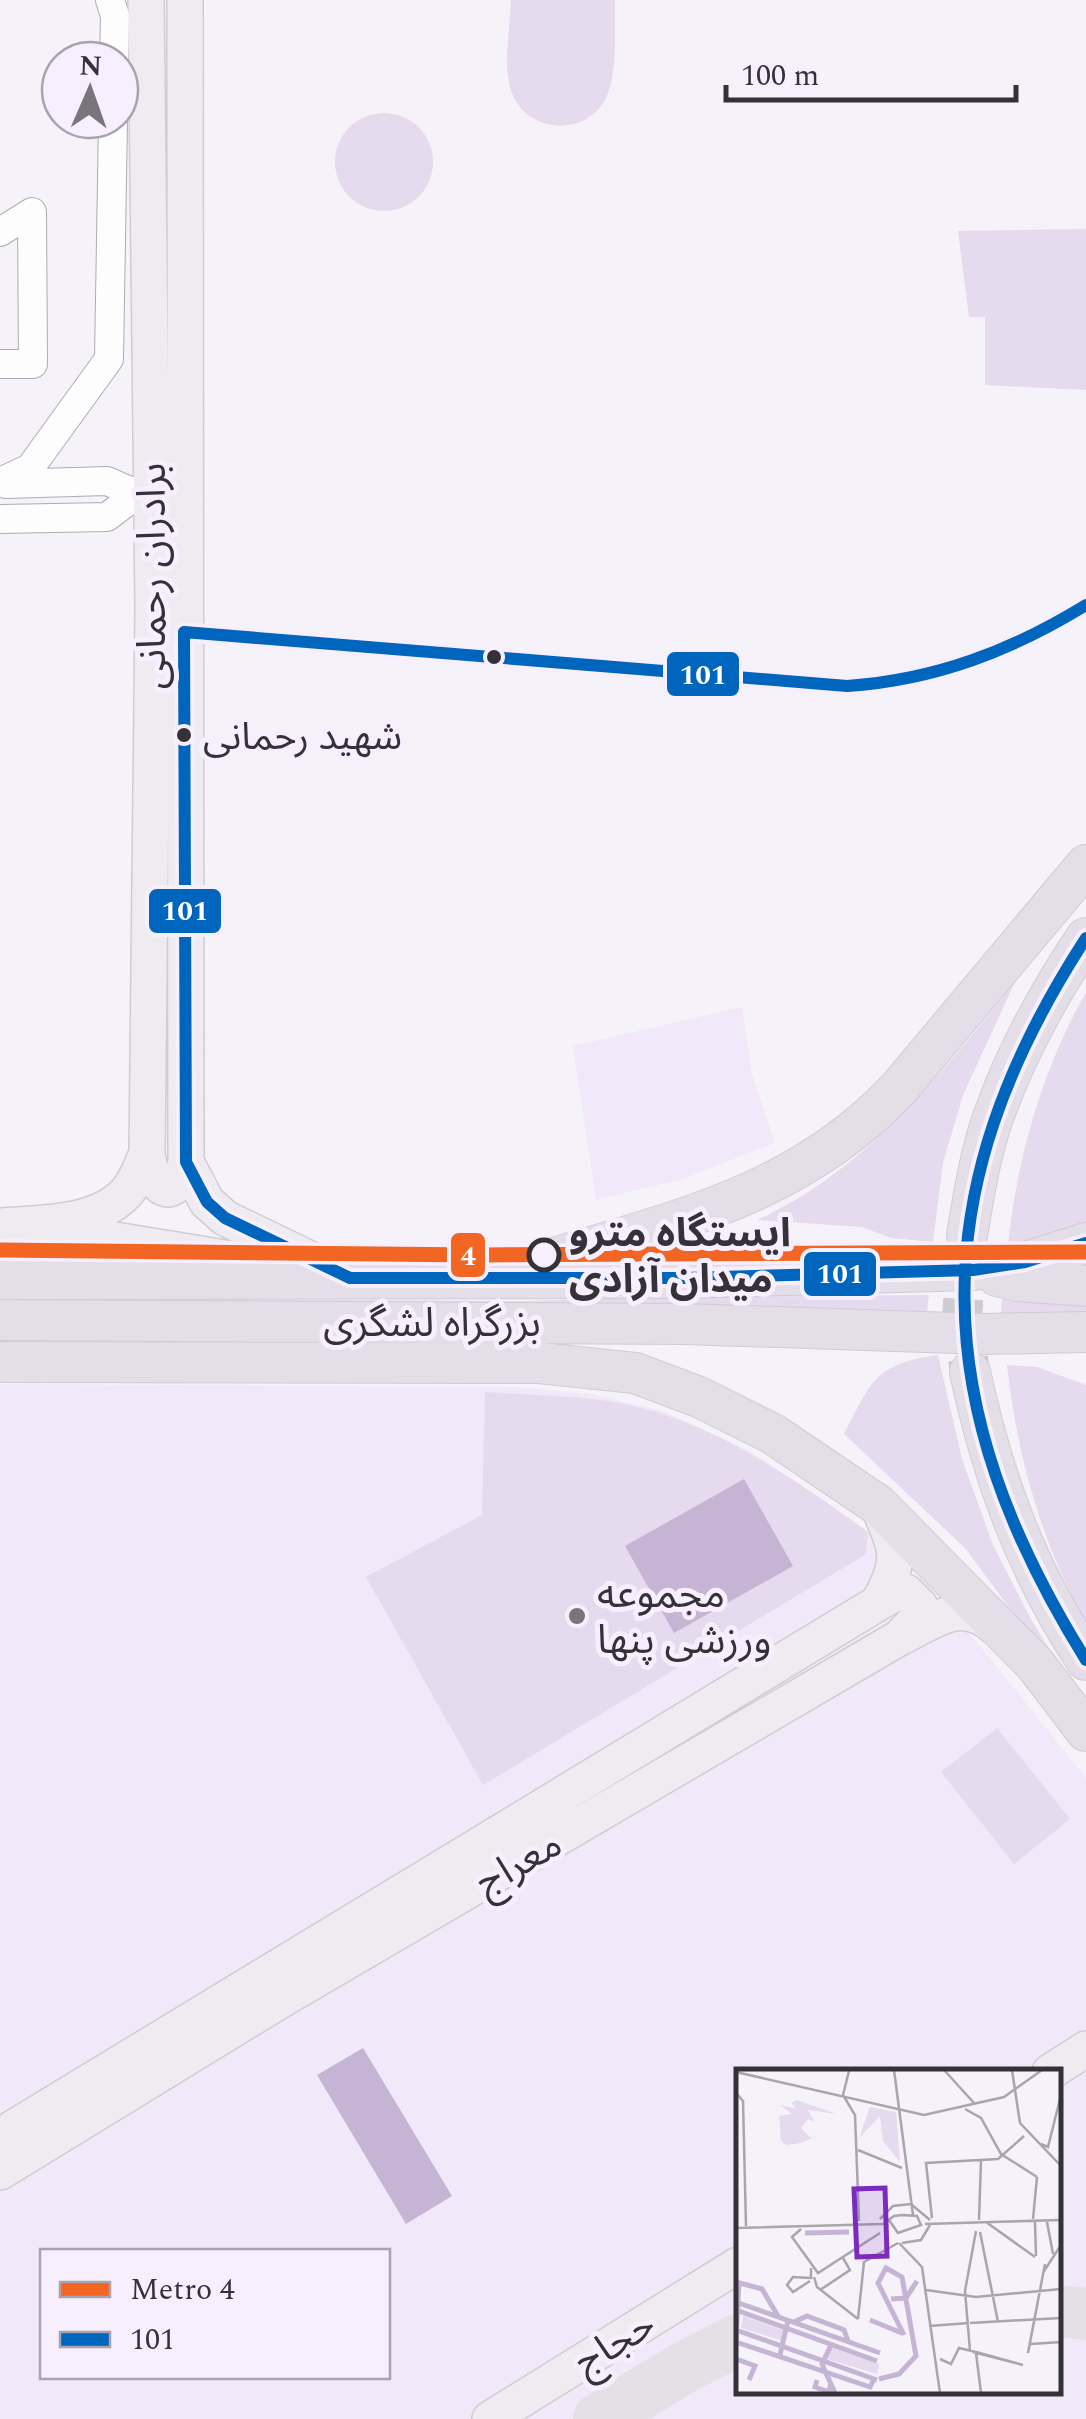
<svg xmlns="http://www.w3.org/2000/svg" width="1086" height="2419" font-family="Spectral,'Noto Sans Arabic',serif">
<rect width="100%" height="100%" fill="#f6f2fa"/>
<!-- built -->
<path fill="#f1e8f9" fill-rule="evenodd" d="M742,1007L752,1074L775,1143L683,1179L596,1200L573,1046Z
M0,1384L519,1387L592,1394L663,1411L750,1451L868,1532L976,1641L1086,1778V2419H0ZM738,2072H1058V2392H738ZM42,2252H388V2376H42Z"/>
<!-- green -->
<path fill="#e6daee" d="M511,0H615C614,29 618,66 608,93C592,137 528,136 512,93C502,67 510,28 511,0Z
M335 162a49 49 0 1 1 98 0a49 49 0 1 1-98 0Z
M1086,229V390L985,385V317H969L958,231Z
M1015,982L963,1095L943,1163L933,1242L891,1238L862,1227L757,1220C868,1169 940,1075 1015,982Z
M1086,992V1225L1034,1242L1008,1246C1017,1157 1042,1070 1086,992Z
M929,1295L927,1312L697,1307L696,1297Z
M1002,1295L1086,1296V1325L1001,1318Z
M677,1297V1307L0,1306V1298L519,1301Z
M938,1355L962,1459L993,1545L1032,1621L1053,1655L1086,1698V1712L965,1548L844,1434C872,1381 874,1364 938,1355Z
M1007,1365L1037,1367L1086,1385V1622C1041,1543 1017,1455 1007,1365Z
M485,1392C524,1395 563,1395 601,1400C702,1413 787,1474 868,1532L866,1554L483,1785L366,1577L482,1515Z
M997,1728L1070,1819L1014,1864L941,1772Z"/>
<!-- water -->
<path fill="#c6b4d5" d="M744,1479L793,1566L674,1633L625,1546Z
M363,2048L452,2196L406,2224L317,2075Z"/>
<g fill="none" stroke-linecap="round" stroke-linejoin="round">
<!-- taxiway -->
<path stroke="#e4e1e6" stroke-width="52" d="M1058,2311L1086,2314
M599,2419L685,2367L738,2340"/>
<!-- highway-tunnel -->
<path stroke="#cfcbd3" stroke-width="40" stroke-dasharray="40 20" stroke-linecap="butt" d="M967,1239L962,1319L969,1365"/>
<defs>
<path id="minor" d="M110,0L115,16L114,60
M0,232L32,212L33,364H0
M0,482L30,468L109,359L113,120
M6,484L107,481L137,494H151
M0,519L107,517L137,494"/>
<path id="major" d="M147,1153C151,1190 176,1207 186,1162L185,0
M186,1162L207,1202L225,1218L349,1278
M0,1226C40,1223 92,1225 123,1196C135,1185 141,1167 147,1153L153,608L146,0
M49,1235L115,1240L274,1266
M878,1603C903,1561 897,1549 878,1506
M1050,2072L1086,2049
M0,2136L878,1603L896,1593L906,1592L920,1606V1616L899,1638
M0,2172L281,2000L899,1638C935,1621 961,1596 996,1628
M490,2419L738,2265"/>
<path id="highway" d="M967,1235C974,1195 980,1153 994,1115C1016,1053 1049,993 1086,938
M528,1266C668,1222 796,1199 900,1087L1086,865
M997,1276L1017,1281L1086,1286
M0,1279L683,1278L973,1270L1025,1262L1086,1243
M0,1320L684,1324L984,1334L1086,1332
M0,1362L539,1363L635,1373L699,1397L773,1434L878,1505L1035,1664L1086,1731
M970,1372C993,1478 1026,1569 1086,1660"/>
</defs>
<!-- minor casing -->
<use href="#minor" stroke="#aeabb1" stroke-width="30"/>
<!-- major casing -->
<use href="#major" stroke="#cfcdd2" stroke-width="38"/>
<!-- highway casing -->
<use href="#highway" stroke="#cfcdd2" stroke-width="42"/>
<!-- minor -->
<use href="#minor" stroke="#fefdfe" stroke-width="28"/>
<!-- major -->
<use href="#major" stroke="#eeebf1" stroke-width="35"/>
<!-- highway -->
<use href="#highway" stroke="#e3dee8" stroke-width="40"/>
<defs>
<path id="bus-1" d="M1086,605C1011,651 935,680 847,686L184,632L186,1162L207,1202L225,1218L350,1278H683L973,1270L1025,1262L1086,1243
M1086,938C921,1192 927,1405 1086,1660"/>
</defs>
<!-- bus-1 casing -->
<use href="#bus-1" stroke="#f7eefe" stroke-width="20"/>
<!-- bus-1 -->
<use href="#bus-1" stroke="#0065bd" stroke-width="12"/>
<defs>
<path id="metro-1" d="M0,1250L477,1255L1086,1252"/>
</defs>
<!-- metro-1 casing -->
<use href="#metro-1" stroke="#f7eefe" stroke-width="22"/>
<!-- metro-1 -->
<use href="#metro-1" stroke="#f26522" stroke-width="15"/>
</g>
<!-- markers -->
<g fill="#353139" stroke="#f7eefe" stroke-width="4">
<circle cx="494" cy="657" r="9"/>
<circle cx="184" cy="735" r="9"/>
</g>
<circle fill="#f7eefe" stroke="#353139" stroke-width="5" cx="544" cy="1255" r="15"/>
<circle fill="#79757d" stroke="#f7eefe" stroke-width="4" cx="577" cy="1616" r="10"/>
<g text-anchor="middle" stroke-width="10" stroke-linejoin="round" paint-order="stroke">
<!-- bus labels -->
<g font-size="38" fill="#353139" stroke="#f7eefe" text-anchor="start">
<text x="203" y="749">شهید رحمانی</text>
</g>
<!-- street labels -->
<g font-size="40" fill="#353139" stroke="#f7eefe">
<text transform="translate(151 576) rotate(-90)" y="14">برادران رحمانی</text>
<text x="432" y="1336">بزرگراه لشگری</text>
<text transform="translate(518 1862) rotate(-30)" y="14">معراج</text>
<text transform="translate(614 2342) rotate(-32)" y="14">حجاج</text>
</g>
<!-- stop labels -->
<g font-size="40" font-weight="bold" fill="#353139" stroke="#f7eefe" text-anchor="start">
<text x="569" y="1246">ایستگاه مترو<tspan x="569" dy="46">میدان آزادی</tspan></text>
</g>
<!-- poi labels -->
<g font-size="40" fill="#353139" stroke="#f7eefe" text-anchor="start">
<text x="597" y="1607">مجموعه<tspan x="597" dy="46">ورزشی پنها</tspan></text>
</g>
</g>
<!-- overview -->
<g transform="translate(736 2069)">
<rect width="325" height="325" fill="#f6f2fa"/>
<path d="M61,31L101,45L72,41L79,53L72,50L65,59L75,69L91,62L65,74L51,76L45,72L43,47L56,45L44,36L61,40L55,34ZM134,38L160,43L164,93L147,72L144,47L123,69ZM7,247L47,261V272L5,259ZM95,278L143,295L141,305L91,290Z" fill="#e6daee"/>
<path fill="none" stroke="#c6b4d5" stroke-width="5" d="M69,164L113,163M0,213L26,220L42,247M155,230L170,229L181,212M0,233L144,284M0,241L141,292M134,251L166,264M58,253L71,247L108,261L112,272M0,261L141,311M0,271L3,214M0,273L134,318L138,310M95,276L86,295L99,324M44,286L52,251M0,290L19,297L13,311M143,310L163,305L180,287L166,208L150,199L142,214L168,266M81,311L79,318L93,323L95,313"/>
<path fill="none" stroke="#a9a5ad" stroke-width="2.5" d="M158,1L177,146M208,1L239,35M276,1L284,54L325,97M113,2L107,26L119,46L123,152M0,3L188,46L268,28L306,1M0,24L7,32L10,157M229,40L245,49L265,85L301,108M305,75L312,78L325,26M122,81L166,99M196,149L190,94L262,90L288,67M144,150L157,137L175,135L194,151M297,150L301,108M243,151L245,91M250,153L299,188M299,153L300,187M311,153L317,185M189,155L325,151M0,159L147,155L158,147L166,146L181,147L185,156L162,164L153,151M65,160L56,168L82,204L144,164M244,163L262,253M163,174L186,198L204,324M166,174L185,171L194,156M308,202L325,176M78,208L81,218L122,250M74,212L57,223L51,216L57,208L75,209V199M84,221L114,201L107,189M190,221L240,228L325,220M122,250L128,193L162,174M234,254L325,249M193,257L233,254M295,275L325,273M234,282L229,222L240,162M240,284L245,324M292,284L309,195M204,290L215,295L223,279L240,283L287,296L237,283"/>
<path fill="#7b2cbf" fill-opacity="0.15" stroke="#7b2cbf" stroke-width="5" d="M149,119L151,187L121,188L118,120Z"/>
<rect width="325" height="325" fill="none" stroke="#353139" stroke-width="5"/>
</g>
<g stroke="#f7eefe" stroke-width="4">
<rect x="665" y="650" width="76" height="48" rx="10" fill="#0065bd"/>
<rect x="147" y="887" width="76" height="48" rx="10" fill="#0065bd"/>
<rect x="449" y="1231" width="38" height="48" rx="10" fill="#f26522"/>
<rect x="802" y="1250" width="76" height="48" rx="10" fill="#0065bd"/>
</g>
<g font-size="28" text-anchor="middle" font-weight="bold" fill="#fff">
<text x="703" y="684">101</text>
<text x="185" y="920">101</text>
<text x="468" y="1265">4</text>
<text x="840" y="1283">101</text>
</g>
<!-- legend -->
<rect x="40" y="2249" width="350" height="130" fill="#f7eefe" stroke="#a9a2af" stroke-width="2.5"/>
<rect x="60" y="2282" width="50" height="15" fill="#f26522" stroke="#a9a2af" stroke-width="2.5"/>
<text x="130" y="2299" font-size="30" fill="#353139">Metro 4</text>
<rect x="60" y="2332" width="50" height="15" fill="#0065bd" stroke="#a9a2af" stroke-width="2.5"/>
<text x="130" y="2349" font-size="30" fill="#353139">101</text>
<!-- north arrow -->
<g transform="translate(90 90) rotate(2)"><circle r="48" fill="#f7eefe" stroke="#a9a2af" stroke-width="2.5"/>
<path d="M0-8L18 38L0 25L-18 38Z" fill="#79757d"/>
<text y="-15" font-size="28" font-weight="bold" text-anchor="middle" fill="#353139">N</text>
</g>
<!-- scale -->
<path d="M726 85v15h290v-15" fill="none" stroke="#353139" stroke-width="5"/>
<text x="741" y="85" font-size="30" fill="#353139" stroke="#f7eefe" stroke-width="8" paint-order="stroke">100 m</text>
</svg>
